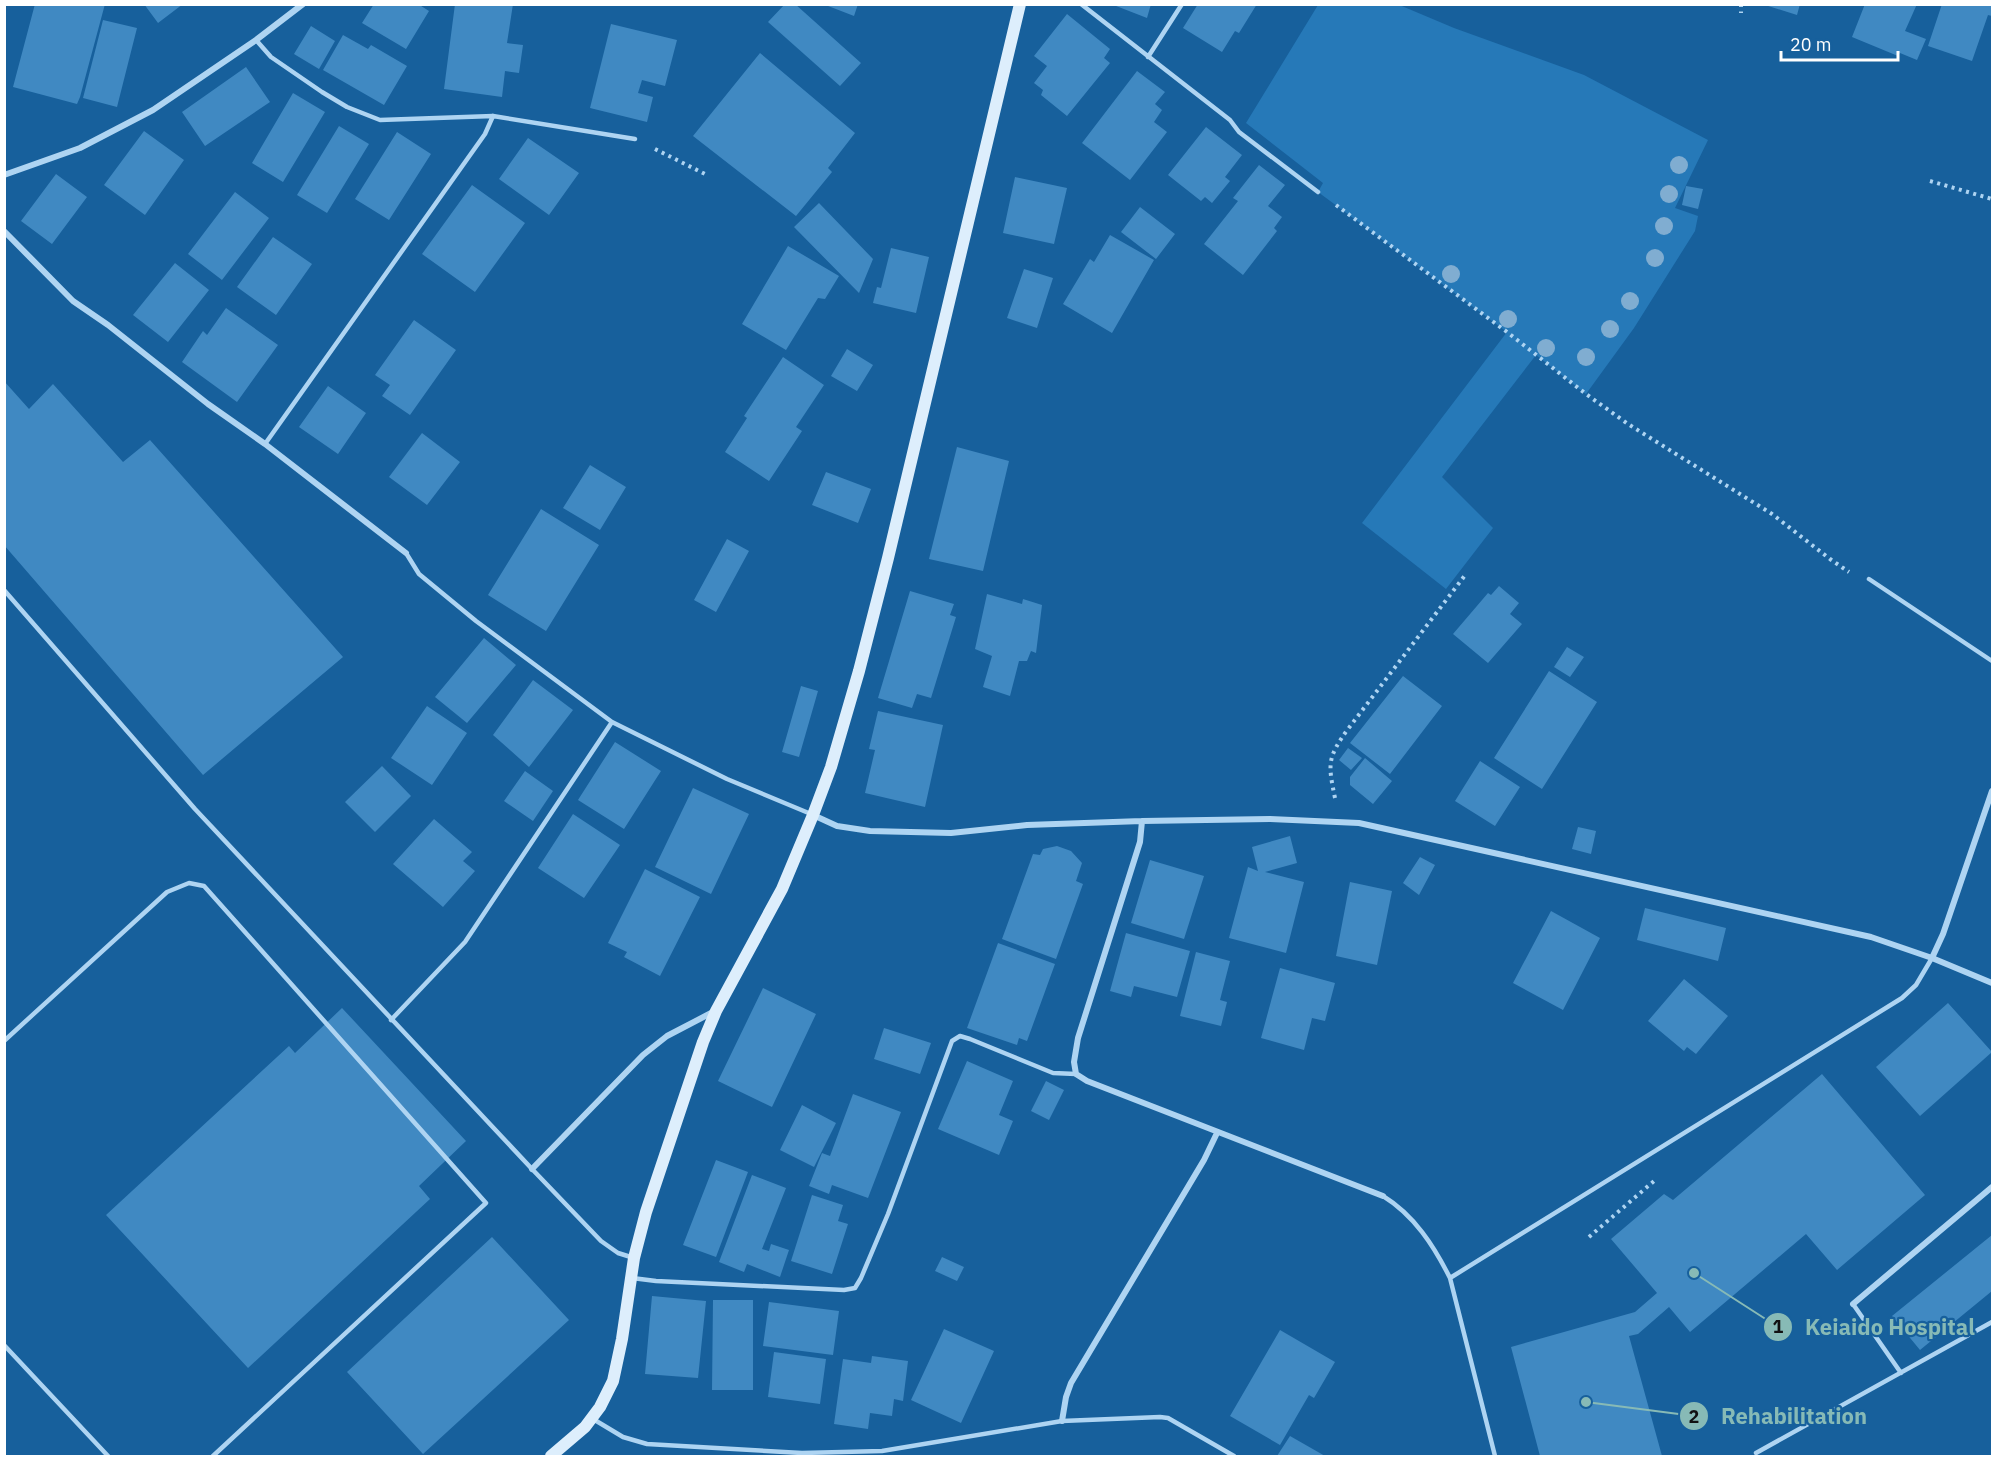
<svg xmlns="http://www.w3.org/2000/svg" width="1997" height="1461" font-family="'IBM Plex Sans',sans-serif">
<rect width="100%" height="100%" fill="#17609c"/>
<!-- green -->
<path fill="#2679b8" d="M1397,4L1454,28L1584,75L1708,140L1675,208L1698,216L1695,231L1634,328L1586,394L1536,355L1442,477L1493,528L1446,589L1362,523L1507,332L1318,192L1323,183L1246,123L1318,5Z"/>
<!-- building -->
<path fill="#4089c2" d="M35,4H105L80,97L77,104L13,87Z
M144,4H183L158,23Z
M374,4H418L429,11L406,49L362,23Z
M455,4H513L507,43L523,45L519,73L505,71L502,97L444,89Z
M785,4H795L861,63L840,86L768,22Z
M823,4H858L854,16Z
M1111,4H1151L1147,18Z
M1198,4H1257L1239,33L1235,31L1222,52L1183,28Z
M1762,4H1800L1797,15Z
M1865,4H1917L1905,31L1926,39L1917,60L1900,53L1898,56L1852,37Z
M1942,4H1992V16L1988,15L1972,61L1928,46Z
M1067,14L1110,49L1104,58L1110,63L1067,116L1041,95L1043,90L1034,83L1047,66L1034,56Z
M103,20L137,28L117,107L83,98Z
M611,24L677,40L665,86L642,80L638,93L653,97L647,122L590,108Z
M311,26L335,41L319,69L294,54Z
M343,35L368,49L371,45L407,66L384,105L323,70Z
M760,53L855,133L828,168L832,172L796,216L693,136Z
M246,67L270,102L205,146L182,112Z
M1137,71L1165,92L1155,104L1162,110L1154,122L1167,132L1130,180L1082,143Z
M293,93L325,112L283,182L252,163Z
M339,126L369,144L327,213L297,195Z
M1206,127L1242,155L1225,177L1230,181L1212,203L1205,197L1201,201L1168,175Z
M144,131L184,160L145,215L104,185Z
M397,132L431,154L389,220L355,199Z
M528,138L579,173L549,215L499,179Z
M1259,165L1285,185L1268,206L1282,217L1274,228L1277,231L1243,275L1204,244L1238,201L1233,198Z
M56,174L87,197L52,244L21,221Z
M1015,177L1067,188L1054,244L1003,233Z
M472,185L525,223L475,292L422,254Z
M1686,186L1703,189L1698,209L1682,205Z
M235,192L269,218L222,280L188,254Z
M819,203L873,259L859,293L794,227Z
M1140,207L1175,234L1156,259L1121,232Z
M1110,235L1154,260L1112,333L1063,304L1090,259L1094,262Z
M273,237L312,264L276,315L237,287Z
M788,246L839,276L825,299L818,298L786,350L742,324Z
M891,248L929,257L916,313L873,303L877,287L881,288Z
M175,263L209,290L168,342L133,315Z
M1024,269L1053,278L1037,328L1007,318Z
M226,308L278,345L237,402L182,362L203,331L207,335Z
M414,320L456,350L410,415L382,396L390,385L375,375Z
M847,349L873,365L857,391L831,376Z
M783,357L824,385L796,427L802,431L769,481L725,452L747,418L744,416Z
M4,381L29,409L53,384L123,462L150,440L343,657L203,775L4,545Z
M328,386L366,413L338,454L299,427Z
M422,433L460,462L427,505L389,477Z
M957,447L1009,461L983,571L929,559Z
M590,465L626,487L600,530L563,508Z
M826,472L871,489L858,523L812,505Z
M541,509L599,545L546,631L488,595Z
M727,539L749,551L716,612L694,600Z
M1499,586L1519,603L1510,614L1522,624L1488,663L1453,634L1488,593L1491,595Z
M910,591L954,604L950,615L956,617L931,698L917,694L912,708L878,698Z
M987,594L1022,604L1023,599L1042,605L1036,653L1031,651L1027,661H1019L1010,696L983,687L992,656L975,649Z
M484,638L516,665L467,723L435,697Z
M1567,647L1584,657L1570,677L1554,667Z
M1549,671L1597,702L1542,789L1494,758Z
M1403,676L1442,706L1390,774L1350,743Z
M533,680L573,710L529,767L493,735Z
M801,686L818,691L799,757L782,752Z
M427,706L467,733L432,785L391,758Z
M878,711L943,725L925,807L865,793L875,750L869,749Z
M615,742L661,771L624,829L578,800Z
M1348,748L1362,758L1351,770L1339,760Z
M1365,758L1392,781L1373,804L1350,785V777Z
M1480,761L1520,787L1495,826L1455,801Z
M382,766L411,796L375,832L345,802Z
M525,771L553,791L533,821L504,801Z
M693,788L749,814L711,894L655,867Z
M573,814L620,845L584,898L538,868Z
M434,819L472,852L463,861L475,871L443,907L393,864Z
M1578,827L1596,831L1591,854L1572,849Z
M1290,836L1297,863L1265,872L1304,882L1286,953L1229,938L1248,867L1258,871L1252,847Z
M1057,846L1071,851L1082,863L1076,881L1083,884L1056,959L1002,939L1033,854L1040,855L1043,849Z
M1420,857L1435,865L1419,895L1403,883Z
M1150,860L1204,876L1184,939L1131,923Z
M645,869L700,897L660,976L624,957L627,952L608,943Z
M1350,882L1392,891L1377,965L1336,956Z
M1645,908L1726,928L1718,961L1637,940Z
M1551,911L1600,938L1563,1010L1513,983Z
M1126,933L1190,951L1177,997L1134,986L1131,997L1110,991Z
M998,943L1055,964L1027,1041L1019,1038L1017,1045L967,1028Z
M1196,952L1230,961L1220,1000L1227,1002L1221,1026L1180,1016Z
M1280,968L1335,983L1325,1021L1312,1018L1304,1050L1261,1038Z
M1684,979L1728,1016L1696,1054L1687,1047L1684,1051L1648,1021Z
M763,988L816,1014L772,1107L718,1081Z
M1948,1003L1992,1052L1920,1116L1876,1067Z
M342,1008L466,1141L419,1186L430,1199L248,1368L106,1215L289,1046L295,1053Z
M884,1028L931,1043L920,1074L874,1059Z
M967,1061L1013,1081L999,1115L1013,1121L999,1155L938,1129Z
M1822,1074L1925,1195L1837,1270L1806,1234L1690,1332L1669,1307L1638,1334L1629,1336L1662,1456H1540L1511,1347L1635,1312L1657,1293L1611,1239L1664,1194L1673,1200Z
M1046,1081L1064,1090L1049,1120L1031,1111Z
M853,1094L901,1112L868,1198L832,1185L829,1194L809,1186L822,1153L830,1156Z
M802,1105L836,1123L814,1167L780,1150Z
M716,1160L748,1172L716,1257L683,1245Z
M752,1175L786,1188L762,1249L769,1251L771,1244L789,1250L780,1277L747,1264L744,1272L719,1262Z
M812,1195L843,1205L838,1221L848,1224L832,1274L791,1261Z
M1992,1235V1291L1920,1350L1892,1316Z
M492,1237L569,1320L423,1454L347,1372Z
M942,1257L964,1267L957,1281L935,1271Z
M652,1296L706,1301L698,1378L645,1374Z
M713,1300H753V1390H712Z
M769,1302L839,1311L833,1355L763,1346Z
M944,1329L994,1351L961,1423L911,1400Z
M1280,1330L1335,1362L1314,1398L1309,1395L1280,1445L1230,1416Z
M774,1352L826,1359L820,1404L768,1397Z
M872,1356L908,1361L903,1401L894,1399L892,1416L870,1413L868,1429L834,1424L843,1359L871,1363Z
M1290,1436L1325,1456H1277Z"/>
<g fill="none" stroke-linecap="round" stroke-linejoin="round">
<!-- path -->
<path stroke="#aed4f2" stroke-width="4" stroke-dasharray="3 4.5" stroke-linecap="butt" d="M1741,4V13
M655,149L705,174
M1930,181L1992,199
M1336,205L1507,332L1586,394L1628,424L1772,514L1830,559L1849,572
M1335,798C1328,764 1327,758 1348,729L1466,574
M1589,1237L1654,1181"/>
<!-- lane -->
<path stroke="#aed4f2" stroke-width="4.5" d="M1081,4L1230,120L1239,132L1318,192
M256,40L271,57L322,92L347,107L380,120L493,116L635,139
M1148,57L1182,4
M265,444L485,134L493,116
M406,553L419,574L476,621L612,722L727,779L811,814
M1869,579L1992,661
M4,590L195,809L532,1169L601,1241L618,1253L634,1258
M391,1020L465,942L612,722
M4,1041L167,892L189,883L204,886L486,1203L213,1456
M1383,1196C1414,1215 1434,1246 1450,1278L1495,1456
M632,1278L656,1281L844,1290L855,1288L861,1278L888,1214L952,1041L960,1036L970,1039L1053,1073L1076,1074
M1450,1278L1902,998L1916,985L1932,958
M1853,1304L1901,1373
M4,1345L108,1456
M593,1419L623,1437L647,1444L802,1453L882,1451L1062,1421L1160,1417L1168,1418L1234,1456
M1756,1453L1992,1322"/>
<!-- street -->
<path stroke="#aed4f2" stroke-width="6" d="M4,175L80,148L153,110L256,40L303,4
M4,231L73,301L108,325L208,404L265,444L406,553
M813,815L837,826L870,831L951,833L1027,825L1142,821L1270,819L1359,823L1871,937L1932,958L1992,983
M1142,821L1140,842L1078,1038L1074,1062L1076,1074L1087,1081L1383,1196
M1932,958L1943,934L1992,791
M532,1169L643,1055L667,1036L713,1012
M1853,1304L1992,1187
M1062,1421L1066,1397L1071,1383L1204,1160L1217,1133"/>
<!-- secondary -->
<path stroke="#ddeefc" stroke-width="12" d="M551,1456L585,1427L600,1407L613,1381L622,1339L634,1258L646,1212L703,1042L716,1011L782,889L813,815L831,767L859,671L888,558L1020,4"/>
</g>
<!-- trees -->
<g fill="#80add1">
<circle cx="1679" cy="165" r="9"/>
<circle cx="1669" cy="194" r="9"/>
<circle cx="1664" cy="226" r="9"/>
<circle cx="1655" cy="258" r="9"/>
<circle cx="1451" cy="274" r="9"/>
<circle cx="1630" cy="301" r="9"/>
<circle cx="1508" cy="319" r="9"/>
<circle cx="1610" cy="329" r="9"/>
<circle cx="1546" cy="348" r="9"/>
<circle cx="1586" cy="357" r="9"/>
</g>
<!-- callouts -->
<path fill="none" stroke="#87bab6" stroke-width="2" d="M1694 1273L1778 1327M1586 1402L1694 1416"/>
<g fill="#87bab6" stroke="#17609c" stroke-width="2">
<circle cx="1694" cy="1273" r="6"/>
<circle cx="1586" cy="1402" r="6"/>
<circle cx="1778" cy="1327" r="15"/>
<circle cx="1694" cy="1416" r="15"/>
</g>
<g font-size="18" text-anchor="middle" font-weight="bold" fill="#111">
<text x="1778" y="1333">1</text>
<text x="1694" y="1423">2</text>
</g>
<g font-size="22" text-anchor="middle" font-weight="bold" fill="#87bab6" stroke="#17609c" stroke-width="4.5" stroke-linejoin="round" paint-order="stroke">
<text x="1890" y="1335">Keiaido Hospital</text>
<text x="1794" y="1424">Rehabilitation</text>
</g>
<!-- border -->
<rect width="1997" height="1461" fill="none" stroke="#ffffff" stroke-width="12"/>
<!-- scale -->
<path d="M1781 51v9h117v-9" fill="none" stroke="#ffffff" stroke-width="3"/>
<text x="1790" y="51" font-size="18" fill="#ffffff" stroke="#17609c" stroke-width="4.5" paint-order="stroke">20 m</text>
</svg>
